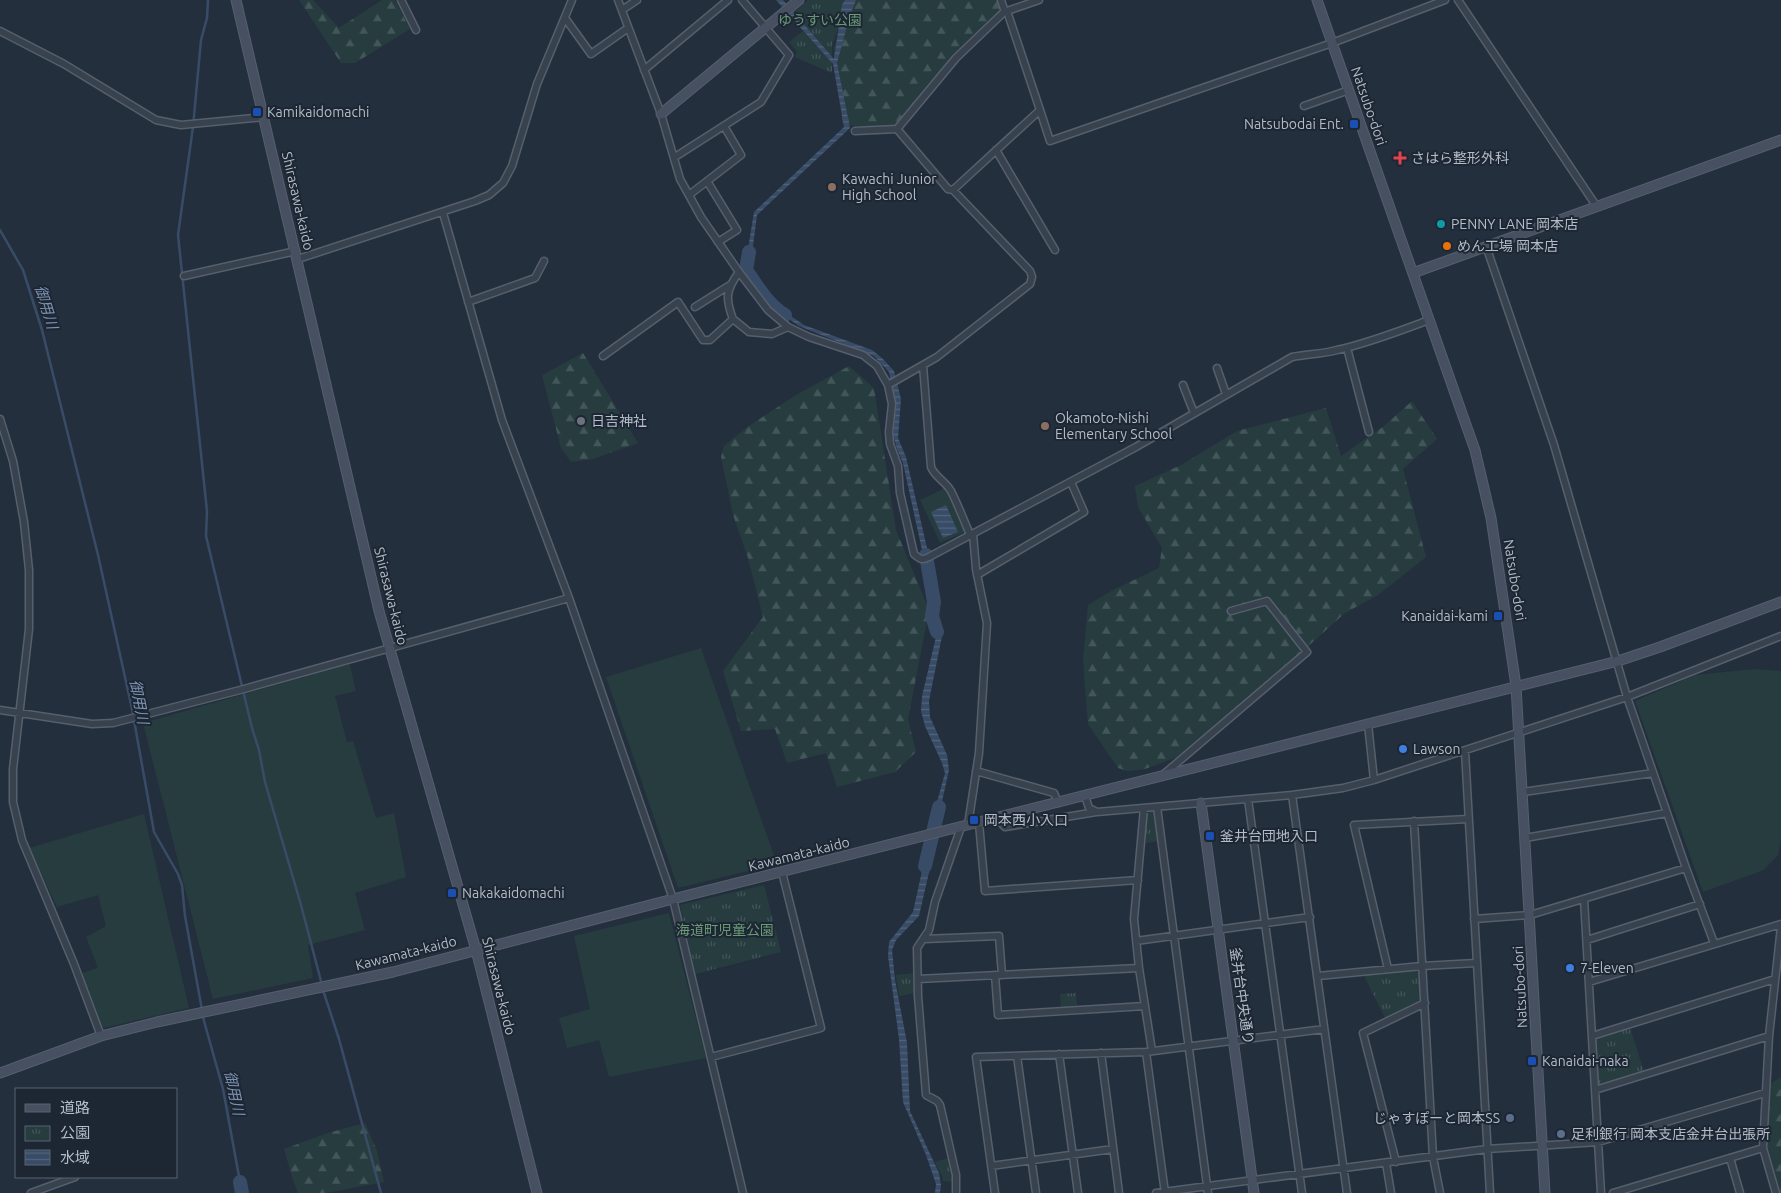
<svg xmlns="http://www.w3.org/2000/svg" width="1781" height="1193" font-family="Ubuntu,'Noto Sans JP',sans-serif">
<defs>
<pattern id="forest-firs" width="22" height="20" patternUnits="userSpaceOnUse" patternTransform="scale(1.25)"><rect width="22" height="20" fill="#263c3f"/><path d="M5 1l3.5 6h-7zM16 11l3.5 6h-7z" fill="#435659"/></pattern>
<pattern id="park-tufts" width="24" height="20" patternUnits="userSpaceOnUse" patternTransform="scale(1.25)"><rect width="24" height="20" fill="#263c3f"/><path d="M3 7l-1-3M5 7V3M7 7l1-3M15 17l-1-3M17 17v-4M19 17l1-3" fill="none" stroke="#435659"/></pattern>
<pattern id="water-rules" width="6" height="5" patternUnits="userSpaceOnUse" patternTransform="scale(1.25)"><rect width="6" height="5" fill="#394c67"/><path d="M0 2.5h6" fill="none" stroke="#53647b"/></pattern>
</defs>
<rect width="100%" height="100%" fill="#242f3e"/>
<!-- grass -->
<path fill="#263c3f" d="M945,488L965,532L940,543L920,500Z
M701,648L777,864L678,888L606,677Z
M349,661L356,691L335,696L347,742L353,741L376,818L394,813L406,877L355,893L365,930L308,945L313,978L213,999L143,723L322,672Z
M1754,669L1781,671V839L1778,855L1764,870L1703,892L1635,701L1695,675Z
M144,814L189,1008L103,1028L82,973L98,968L86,937L106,926L98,895L57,907L29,848Z
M669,913L706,1058L609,1077L599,1040L567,1048L559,1018L590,1009L574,936Z"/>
<!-- forest -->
<path fill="url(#forest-firs)" d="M299,0H313L339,28L382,0H395L410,29L355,63H341Z
M850,0H1001L1004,9L956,58L897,129L843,125L839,90L834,62V47Z
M583,353L638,443L593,459L571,462L561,448L542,375Z
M849,366L874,388L896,530L929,610L908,719L916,752L895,772L837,787L826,753L787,763L775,729L741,731L723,671L763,617L748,558L733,515L721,457L724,446L746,428L796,395Z
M1412,401L1437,439L1403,469L1426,557L1378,595L1345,613L1256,693L1183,755L1145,769L1127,771L1118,768L1088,724L1083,660L1088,605L1111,591L1159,568L1162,548L1138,507L1135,486L1181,465L1237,431L1326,408L1341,456L1384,426Z
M1781,1077V1193L1768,1148L1770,1084Z
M365,1123L377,1151L384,1182L326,1193H298L293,1180L284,1149L328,1133Z"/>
<!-- park -->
<path fill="url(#park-tufts)" d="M808,0H848L832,46V73L795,57L797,52L789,42L803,31L790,16Z
M1149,811H1153L1155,814L1159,841L1146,843V815Z
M764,885L781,952L695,974L680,905Z
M1415,970L1420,974L1421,1002L1385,1018L1363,974Z
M915,973L916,993L899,996L896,975Z
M1076,993L1077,1007L1061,1008L1060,994Z
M1630,1027L1644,1072L1597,1086L1595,1038Z
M949,1158L954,1182L943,1181L942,1176L935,1162Z"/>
<!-- water -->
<path fill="url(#water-rules)" d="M776,0H783L834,59L842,5L845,0H856L850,15L837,63L850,128L757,215L750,269L776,306L804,325L872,350L882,358L894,371L901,399L898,438L906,457L933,574L927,573L903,463L897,449L893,434L896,408L889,372L874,356L799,326L776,310L745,268L754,212L844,127L833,64Z
M946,505L958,532L943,538L931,512Z
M937,614L942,636L929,701L930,717L947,755L949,770L937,824H931L945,773L942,763L925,726L921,711L922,696L936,637L931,615Z
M935,846L919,916L896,940L892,950L895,980L907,1043L910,1111L939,1173L941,1185L940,1193H935L936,1184L926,1155L903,1102L899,1039L888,956L889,942L913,912L927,848Z"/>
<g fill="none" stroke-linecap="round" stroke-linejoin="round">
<!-- stream -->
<path stroke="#394c67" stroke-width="2.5" d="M208,0L207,18L201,40L193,127L178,235L207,511L206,536L252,728L259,750L265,782L301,905L322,985
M0,230L23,270L42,330L98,555L132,709L154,832L178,874L182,885L185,916L204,1021L223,1089L240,1182
M323,990L339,1039L381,1193"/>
<!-- river -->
<path stroke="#394c67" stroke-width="14" d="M749,252L746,270C757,286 768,305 785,315
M926,555L934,602L932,616L937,632
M925,866L939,807
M240,1182L242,1193"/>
<defs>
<path id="street" d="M401,0L416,30
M618,0L661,114L680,179L701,217L739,272L768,310L788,327L809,337L863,355L877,366L888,385L892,404L889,432L890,444L898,466L900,493L914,554C920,559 922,561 929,557L1136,447L1292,357C1307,354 1323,354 1337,350C1369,343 1399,331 1429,320
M1039,0L1007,11L1040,110
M1458,0L1597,207
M622,10L637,0
M565,18L591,54L628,28
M0,31L64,64L156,120L181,125L264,117
M644,70L728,0
M1304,106L1349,90
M855,131L897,129L956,58L1003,13L1007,11L1004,9L1001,0
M996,150L1055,250
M675,157L761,102L789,55L742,0
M707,181L737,230L718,242
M953,190L1040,110L1050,141L1332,43L1445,0
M689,195L741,155L724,126
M443,213L502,420L569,598
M1486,246L1554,445L1627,697L1686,868L1714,943
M298,259L475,201L489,195L503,183L512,166L537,84L572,0
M184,276L296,251
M468,302L535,278L544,261
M695,307L730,285
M733,319C725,298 726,290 739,272
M1347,348L1369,432
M603,356L678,302L703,340H710L733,319L749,332L772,334L788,327
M923,365L931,467C935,477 945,481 951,491C958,505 964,520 970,535
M1217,368L1226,394
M888,385L937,357L1030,284L1032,277L1030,271L953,190L948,189L897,129
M1183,385L1194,413
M0,419L13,461L24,522L29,570V629L13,769V802L22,840L74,964L101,1036
M977,575L1084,512L1071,482
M0,710L92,724L113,723L244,689L569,598L673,899L743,1193
M1368,724L1374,780L1627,697L1781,636
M1465,751L1490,1193
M976,771L1054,793L1058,803
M1164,774L1307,652L1267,601L1231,611
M1523,792L1653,773
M1292,795L1347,1193
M1085,796L1089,808L1097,812L1292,795L1343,788L1374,780
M1248,799L1302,1193
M1157,807L1208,1193
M1144,808L1134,919L1139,968L1152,1051
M999,818L1001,823L1005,827L1096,812
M1414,821L1433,1157L1440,1193
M979,823L985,891L1138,880
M968,825L979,753L987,623L976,569L973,534
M1525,838L1667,813
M1584,899L1601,1193
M1474,919L1530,915L1686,868
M924,939L999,936L1002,975
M1587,940L1700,904
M1136,941L1310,917
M1388,969L1354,825L1468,819
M995,975L998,1015L1145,1006
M1318,976L1422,966L1476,963
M918,979L1139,968
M1589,982L1781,924
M1592,1036L1775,979
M1146,1052L1165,1193
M1101,1053L1119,1193
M1059,1054L1078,1193
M1017,1056L1036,1193
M711,1057L821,1028L782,872
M1595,1090L1769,1036
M1730,1158L1740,1193
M1396,1162L1363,1033L1425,1003
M1386,1163L1391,1193
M991,1166L1113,1149
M31,1193L75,1177
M956,1193V1175L940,1105L937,1101L926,1095L918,996L917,948L929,930L935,902L961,827
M995,1193L976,1057L1146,1052L1324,1029
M1156,1193L1487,1149L1598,1142L1765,1093
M1613,1193L1763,1148
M1776,1193L1763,1148L1769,1036L1781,927"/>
<path id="secondary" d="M236,0L379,611L476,950L537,1193
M1317,0L1465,422L1475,450L1491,518L1516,686L1545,1193
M661,114L799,0
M1413,273L1781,140
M1201,803L1254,1193
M0,1073L101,1036L157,1022L393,972L673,899L1618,661L1660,647L1781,602"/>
</defs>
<!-- street casing -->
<use href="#street" stroke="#565f6c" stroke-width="9"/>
<!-- secondary casing -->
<use href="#secondary" stroke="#565f6c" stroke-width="11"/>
<!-- street -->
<use href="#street" stroke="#38414e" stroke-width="6"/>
<!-- secondary -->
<use href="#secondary" stroke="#465061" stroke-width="9"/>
</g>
<!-- markers -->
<g fill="#1a4fb4" stroke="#1d2633" stroke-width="2">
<rect x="252" y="107" width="10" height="10" rx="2.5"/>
<rect x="1349" y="119" width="10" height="10" rx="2.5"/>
<rect x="1493" y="611" width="10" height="10" rx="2.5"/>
<rect x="969" y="815" width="10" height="10" rx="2.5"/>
<rect x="1205" y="831" width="10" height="10" rx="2.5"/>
<rect x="447" y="888" width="10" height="10" rx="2.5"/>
<rect x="1527" y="1056" width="10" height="10" rx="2.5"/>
</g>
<path fill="#e0444e" stroke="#1d2633" stroke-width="2" d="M1397.5 150.5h5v5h5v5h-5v5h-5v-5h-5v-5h5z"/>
<g fill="#8d6e63" stroke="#1d2633" stroke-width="2">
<circle cx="832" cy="187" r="5"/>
<circle cx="1045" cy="426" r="5"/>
</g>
<circle fill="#0f9aa8" stroke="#1d2633" stroke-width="2" cx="1441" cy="224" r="5"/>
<circle fill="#e8710a" stroke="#1d2633" stroke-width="2" cx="1447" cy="246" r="5"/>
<circle fill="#6b7280" stroke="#1d2633" stroke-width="2" cx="581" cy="421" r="5"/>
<g fill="#3f7fe0" stroke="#1d2633" stroke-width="2">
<circle cx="1403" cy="749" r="5"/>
<circle cx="1570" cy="968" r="5"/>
</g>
<g fill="#5c6f8a" stroke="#1d2633" stroke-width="2">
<circle cx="1510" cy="1118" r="5"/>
<circle cx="1561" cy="1134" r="5"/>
</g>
<g text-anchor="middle" stroke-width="4" stroke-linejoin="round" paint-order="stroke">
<!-- park labels -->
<g font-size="14" fill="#6b9a76" stroke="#1d2633">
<text x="820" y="25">ゆうすい公園</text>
<text x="725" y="935">海道町児童公園</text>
</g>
<!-- street labels -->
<g font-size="14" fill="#b4bcc9" stroke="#1d2633">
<text transform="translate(1369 106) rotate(71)" y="5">Natsubo-dori</text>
<text transform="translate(298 201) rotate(77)" y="5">Shirasawa-kaido</text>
<text transform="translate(1515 580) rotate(81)" y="5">Natsubo-dori</text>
<text transform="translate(391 596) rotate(76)" y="5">Shirasawa-kaido</text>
<text transform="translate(799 854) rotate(-14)" y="5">Kawamata-kaido</text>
<text transform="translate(406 953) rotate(-14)" y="5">Kawamata-kaido</text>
<text transform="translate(499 986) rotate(76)" y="5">Shirasawa-kaido</text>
<text transform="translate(1520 987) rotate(-93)" y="5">Natsubo-dori</text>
<text transform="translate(1242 996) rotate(82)" y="5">釜井台中央通り</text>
</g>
<!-- poi labels -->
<g font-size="14" fill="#b4bcc9" stroke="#1d2633" text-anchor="start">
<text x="267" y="117">Kamikaidomachi</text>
<text x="1344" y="129" text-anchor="end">Natsubodai Ent.</text>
<text x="1411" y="163">さはら整形外科</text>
<text x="842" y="184">Kawachi Junior<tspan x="842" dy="16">High School</tspan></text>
<text x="1451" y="229">PENNY LANE 岡本店</text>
<text x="1457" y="251">めん工場 岡本店</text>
<text x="1055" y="423">Okamoto-Nishi<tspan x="1055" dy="16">Elementary School</tspan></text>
<text x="591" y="426">日吉神社</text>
<text x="1488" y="621" text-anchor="end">Kanaidai-kami</text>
<text x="1413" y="754">Lawson</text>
<text x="984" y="825">岡本西小入口</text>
<text x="1220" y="841">釜井台団地入口</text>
<text x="462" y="898">Nakakaidomachi</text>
<text x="1580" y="973">7-Eleven</text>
<text x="1542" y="1066">Kanaidai-naka</text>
<text x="1500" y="1123" text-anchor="end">じゃすぽーと岡本SS</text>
<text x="1571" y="1139">足利銀行 岡本支店金井台出張所</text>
</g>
<!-- water labels -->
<g font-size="15" font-style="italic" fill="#7c92b1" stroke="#1d2633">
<text transform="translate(46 307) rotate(73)" y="5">御用川</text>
<text transform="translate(139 702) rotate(79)" y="5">御用川</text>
<text transform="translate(234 1093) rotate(78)" y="5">御用川</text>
</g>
</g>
<!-- legend -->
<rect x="15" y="1088" width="162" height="90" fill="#1d2633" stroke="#59626f"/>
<rect x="25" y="1104" width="25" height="8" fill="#465061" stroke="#59626f"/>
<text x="60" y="1113" font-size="15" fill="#b4bcc9">道路</text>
<rect x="25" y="1126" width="25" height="15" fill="url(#park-tufts)" stroke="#59626f"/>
<text x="60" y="1138" font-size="15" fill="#b4bcc9">公園</text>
<rect x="25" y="1150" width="25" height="15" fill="url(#water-rules)" stroke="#59626f"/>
<text x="60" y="1163" font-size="15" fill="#b4bcc9">水域</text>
</svg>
